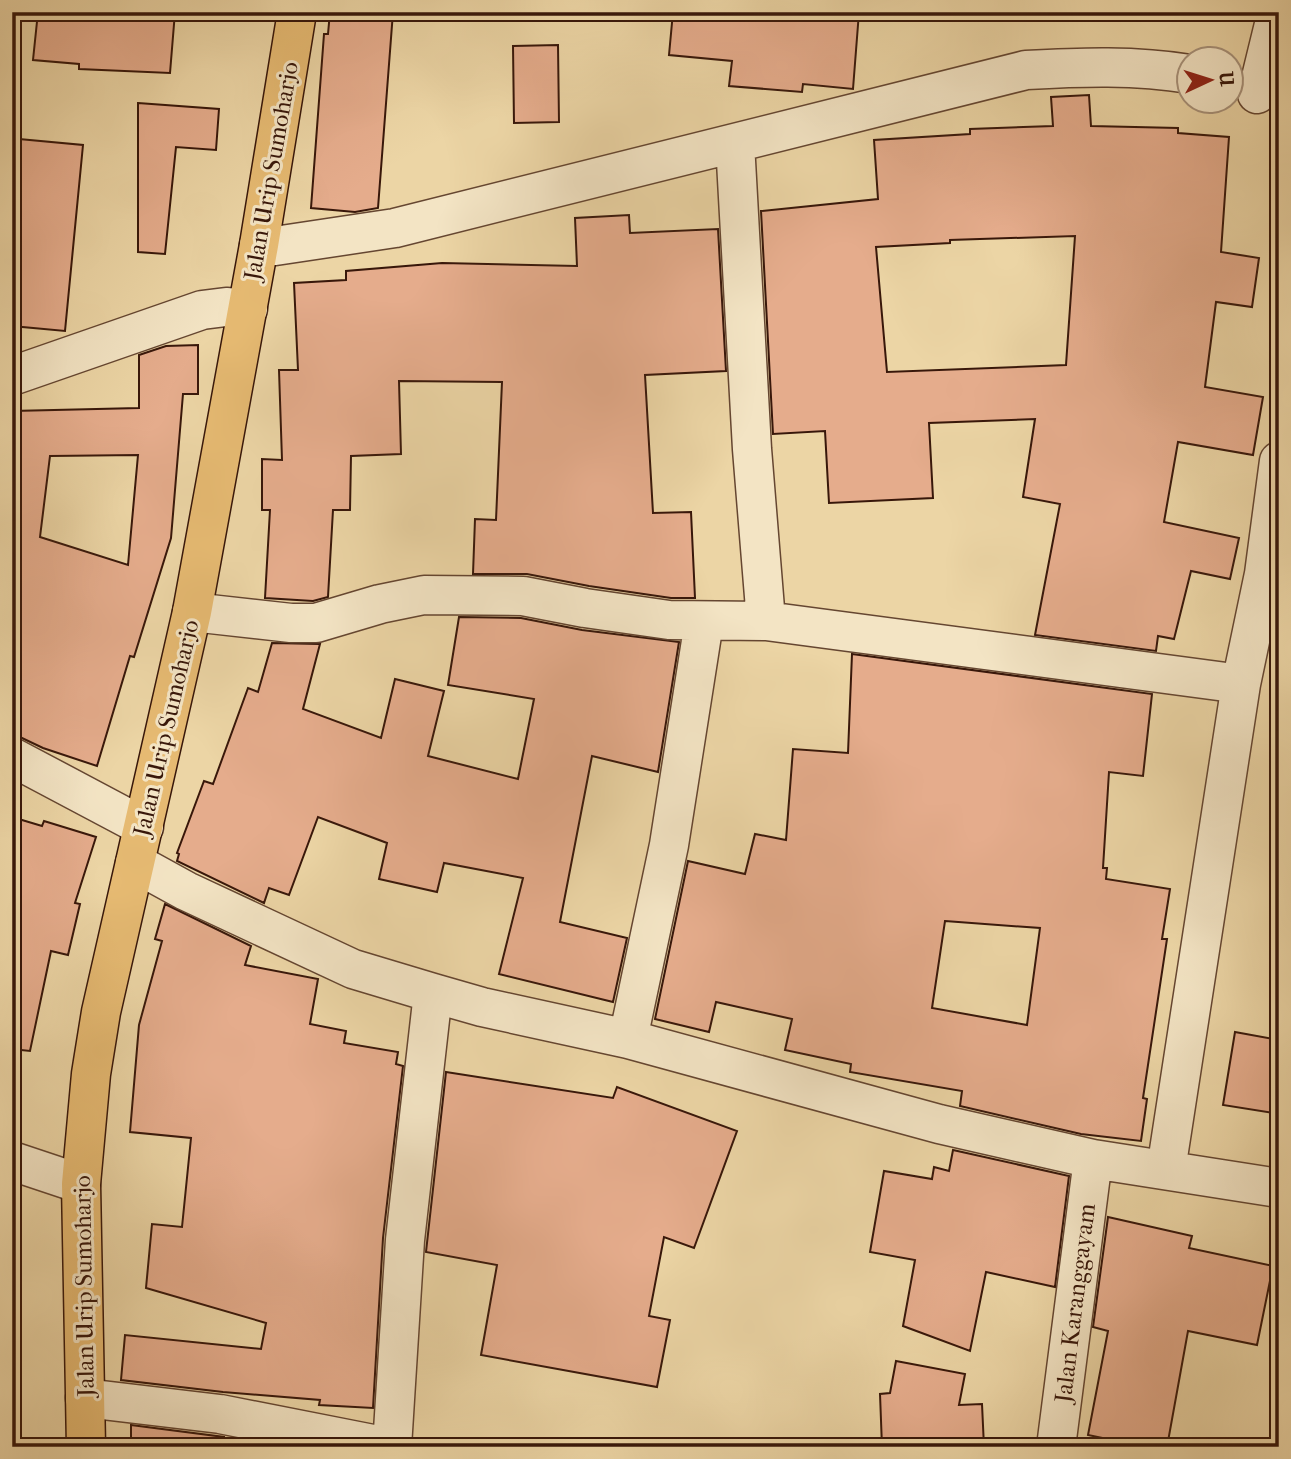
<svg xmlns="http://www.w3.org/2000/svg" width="1291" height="1459" font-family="'IM FELL French Canon',serif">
<rect width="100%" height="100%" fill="#ecd5a5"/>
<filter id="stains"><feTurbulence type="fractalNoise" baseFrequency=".00286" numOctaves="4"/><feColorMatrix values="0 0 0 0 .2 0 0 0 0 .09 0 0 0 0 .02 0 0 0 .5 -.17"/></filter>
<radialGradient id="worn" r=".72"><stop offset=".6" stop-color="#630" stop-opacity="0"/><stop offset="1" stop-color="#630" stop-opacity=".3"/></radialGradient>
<!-- building -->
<path fill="#e5ac8c" stroke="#38170a" stroke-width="2" fill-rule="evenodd" d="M38,12H175L170,73L79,69V64L33,60Z
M330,12H393L378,208L355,212L311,208L324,34H328Z
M673,12H859L853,89L803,84L802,92L729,86L732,61L669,55Z
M558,45L559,122L514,123L513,46Z
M1089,95L1091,126L1178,128V133L1229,137L1221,252L1259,258L1252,307L1216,302L1205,387L1263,397L1253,455L1178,442L1164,522L1239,538L1230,579L1191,571L1174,639L1158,636L1156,651L1035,635L1060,504L1023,497L1035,419L929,423L933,498L829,503L825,431L773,434L761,211L878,199L874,140L970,134V129L1053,126L1051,97ZM1075,236L1066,365L887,372L876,247L950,243V240Z
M138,103L219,109L216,150L176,147L165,254L138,252Z
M19,139L83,145L65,331L12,326V213Z
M629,215L630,233L718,229L726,371L645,375L653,513L691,512L695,598H671L589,586L527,574H473L475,519L496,520L502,382L399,381L401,454L351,456L350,510H333L328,597L313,601L265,598L270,510H262V459L282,460L279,370H298L294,283L346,280V271L442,263L577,266L575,218Z
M198,345V394H183L171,538L134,657L130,656L97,766L43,748L22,738L12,735V411L139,408V355L166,346ZM138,455L128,565L40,537L50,456Z
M459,617L521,618L582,630L679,642L658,772L592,756L560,922L627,938L613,1002L499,974L523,878L444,863L437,892L379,879L387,843L318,817L289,895L269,888L264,903L177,861L179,854L177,853L204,781L213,784L248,688L258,692L272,643L320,644L303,709L381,738L395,679L444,691L428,756L518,779L534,699L448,685Z
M852,654L1152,694L1143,776L1109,772L1103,868H1107L1106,879L1170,889L1162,939H1167L1143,1098L1147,1099L1141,1141L1081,1134L960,1106L962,1091L850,1072L851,1064L785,1050L792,1019L716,1002L709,1032L655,1019L688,861L745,874L755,834L786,840L793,749L848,753ZM945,921L1040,928L1027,1025L932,1008Z
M12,817L42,826L44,821L96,837L75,903L80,904L68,955L51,951L30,1051L12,1049Z
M165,904L251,946L245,965L318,979L310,1024L346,1031L344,1043L398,1052L396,1064L403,1066L383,1238L373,1408L319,1405L320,1400L223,1392L121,1380L125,1335L261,1349L266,1323L146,1288L152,1224L182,1227L191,1138L130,1132L139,1025L162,941L155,939Z
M1235,1032L1279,1040V1081L1274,1113L1223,1105Z
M446,1072L613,1098L617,1087L737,1131L694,1248L664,1237L649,1316L670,1320L657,1387L481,1355L497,1265L426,1252Z
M953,1150L1069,1176L1055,1287L986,1272L970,1351L903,1326L915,1260L870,1252L884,1171L932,1179L934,1167L949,1171Z
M1108,1217L1192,1236L1189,1248L1273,1266L1257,1345L1188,1331L1167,1447H1146L1088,1435L1108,1331L1093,1327Z
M896,1361L965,1374L959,1405L982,1404L984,1447H882L880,1394L890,1393Z
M131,1425L224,1437L225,1447H131Z"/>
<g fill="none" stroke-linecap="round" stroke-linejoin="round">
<defs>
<path id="minor" d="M1257,94L1277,12
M735,143L752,449L766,621
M259,245L275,246L395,228L1026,70C1081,67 1135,65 1190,74
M12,376L202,310L226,307L248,309
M192,612L291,623H316L380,604L424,595L523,596L585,608L669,620L766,621L1241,684
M12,757L144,827
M135,863L186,891L353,969L433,993L482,1007L628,1039L939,1124L1093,1159L1279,1188
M628,1039L669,845L704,622
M12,1161L81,1184
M1166,1170L1241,684L1264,574L1279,461
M85,1398L220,1414L388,1447
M392,1447L405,1240L433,993
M1056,1447L1093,1159"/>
<path id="major" d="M86,1447L81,1184L91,1074L101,1012L192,612L259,245L297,12"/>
</defs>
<!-- minor casing -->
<use href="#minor" stroke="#654631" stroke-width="41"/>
<!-- major casing -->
<use href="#major" stroke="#38170a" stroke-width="41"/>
<!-- minor -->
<use href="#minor" stroke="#f3e4c4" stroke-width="38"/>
<!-- major -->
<use href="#major" stroke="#e6ba72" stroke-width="38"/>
</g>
<g text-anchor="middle" stroke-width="6" stroke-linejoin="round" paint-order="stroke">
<!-- street labels -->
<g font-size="24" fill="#38170a" stroke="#f3e4c4">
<text transform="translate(271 171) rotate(-80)" y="8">Jalan Urip Sumoharjo</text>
<text transform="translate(166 728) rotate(-77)" y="8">Jalan Urip Sumoharjo</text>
<text transform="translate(84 1286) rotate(-91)" y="8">Jalan Urip Sumoharjo</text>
<text transform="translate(1075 1303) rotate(-83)" y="8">Jalan Karanggayam</text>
</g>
</g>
<!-- margin -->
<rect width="1291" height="1459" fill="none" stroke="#ecd5a5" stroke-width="42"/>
<rect x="14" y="14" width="1263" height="1431" fill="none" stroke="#38170a" stroke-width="3.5"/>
<rect x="21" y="21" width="1249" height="1417" fill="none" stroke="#38170a" stroke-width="2"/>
<!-- north arrow -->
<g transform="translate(1210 80) rotate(86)"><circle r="33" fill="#f3e4c4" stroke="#a8927a" stroke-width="2"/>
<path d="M0-5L12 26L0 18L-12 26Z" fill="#8f2418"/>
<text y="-10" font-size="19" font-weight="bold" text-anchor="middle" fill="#38170a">U</text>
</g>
<rect width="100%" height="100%" filter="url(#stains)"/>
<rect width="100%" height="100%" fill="url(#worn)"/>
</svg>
